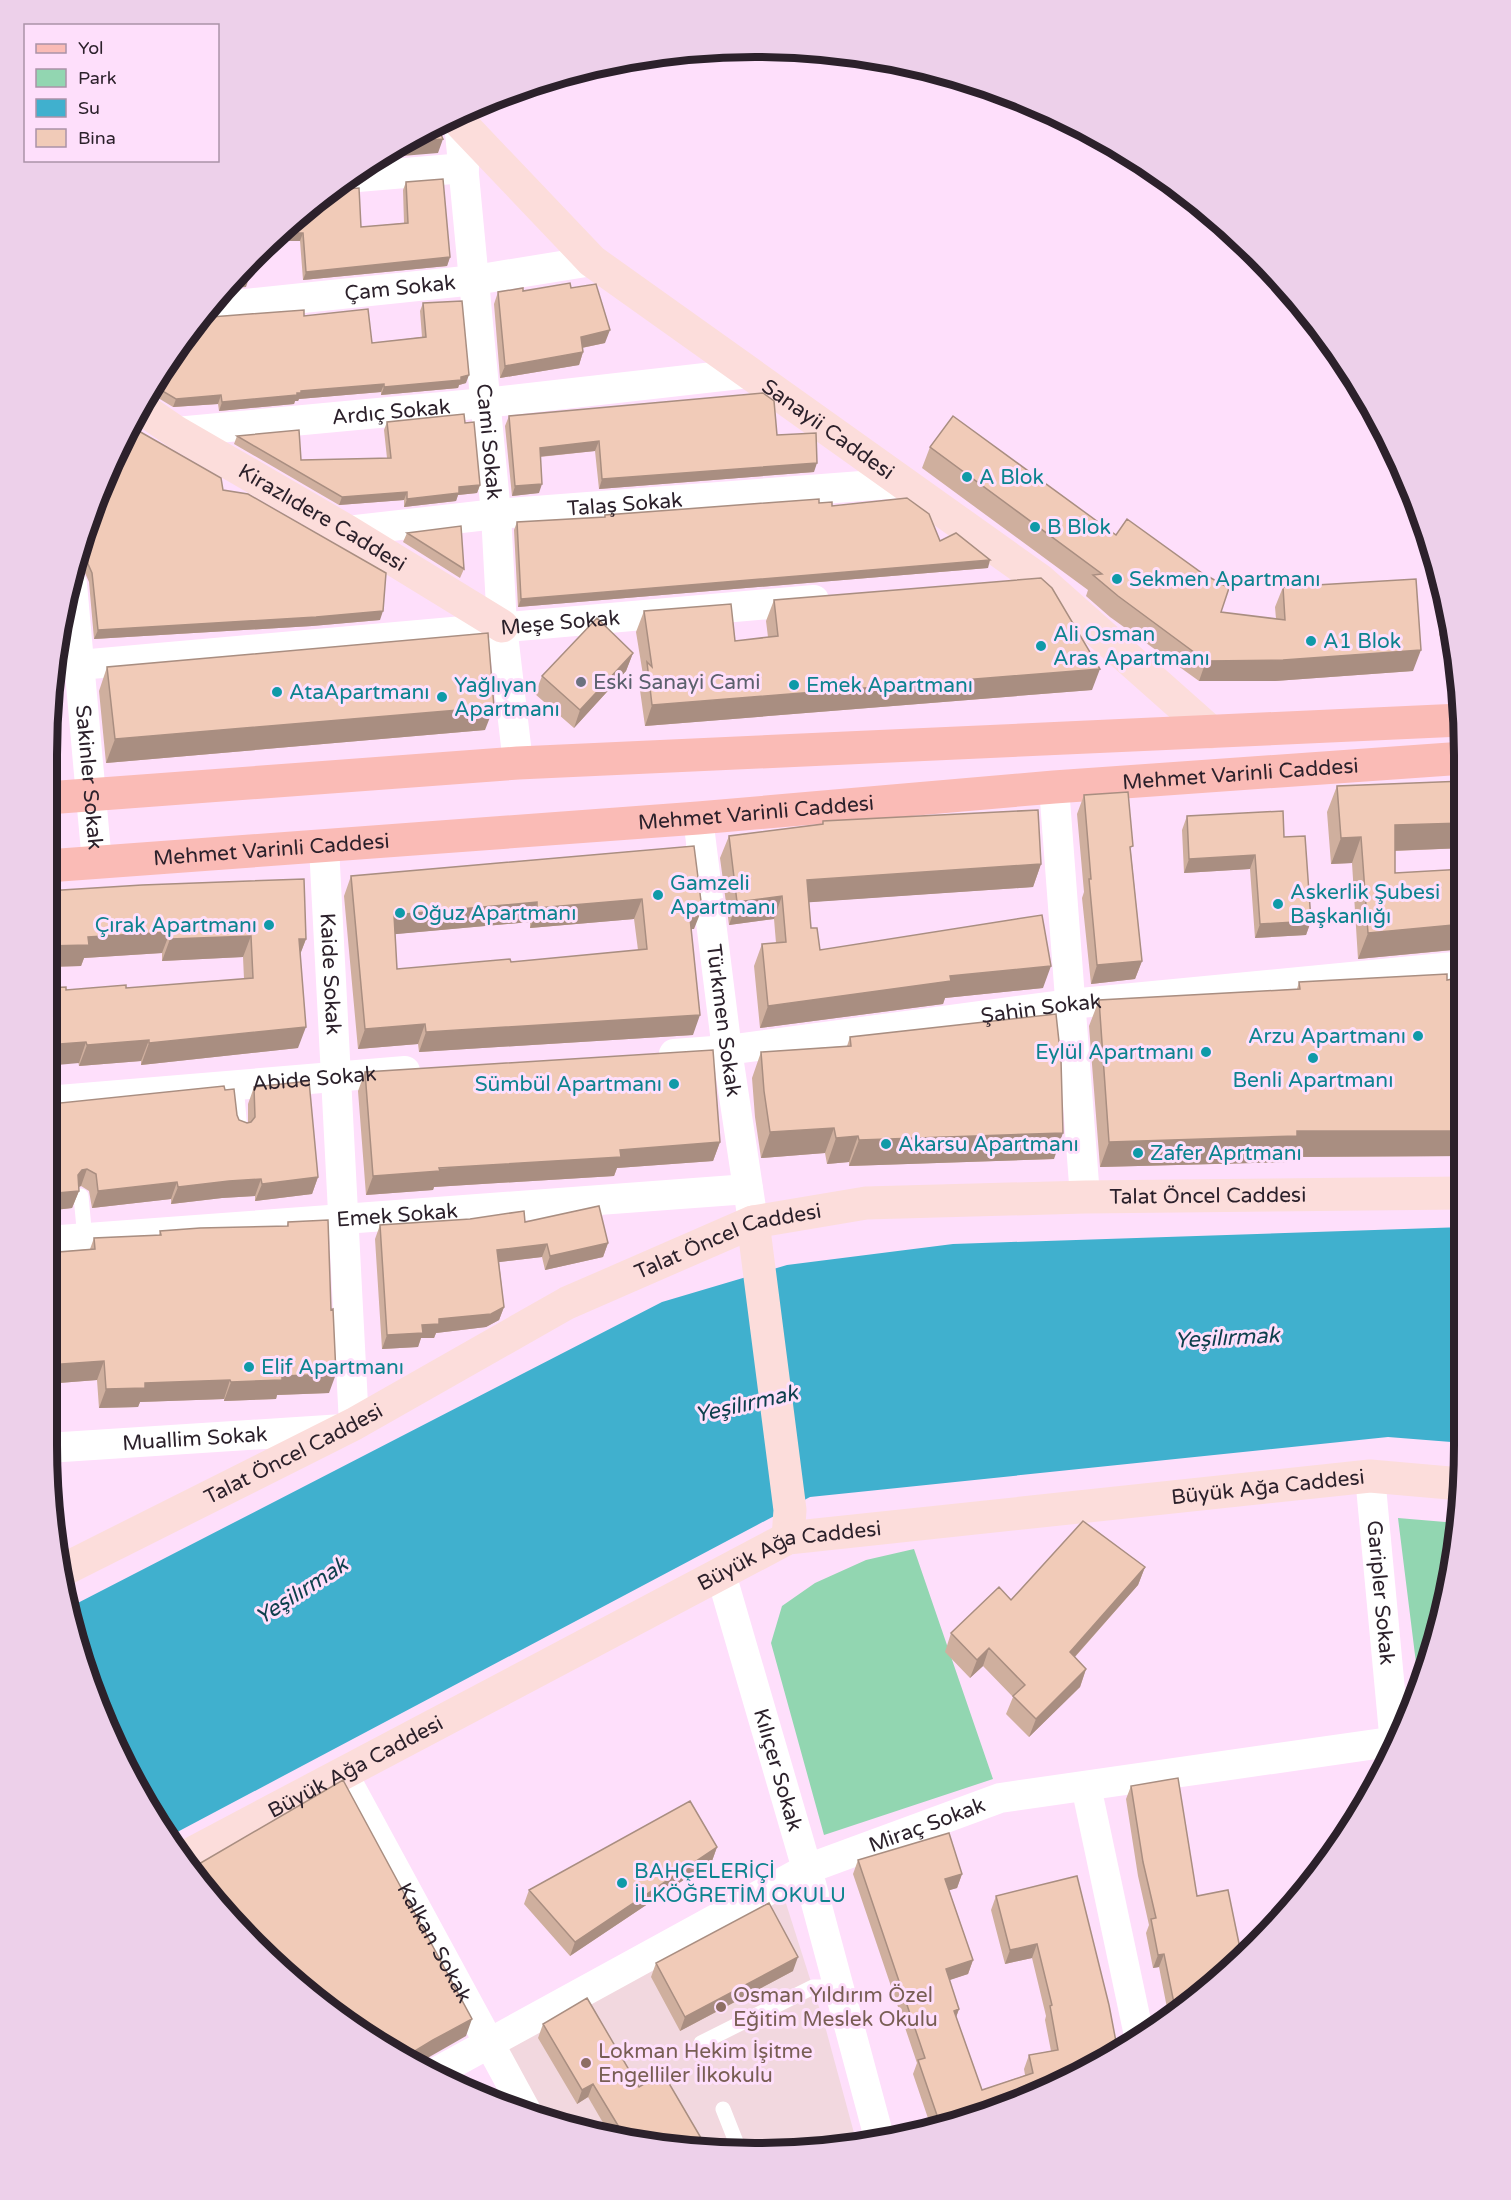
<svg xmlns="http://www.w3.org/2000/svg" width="1511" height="2200" font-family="'Varela Round',sans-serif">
<rect width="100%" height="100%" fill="#fedffb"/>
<!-- education -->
<path fill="#f2d8df" d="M783,1894L825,2026L857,2144L756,2153L663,2147L543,2115L506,2047Z"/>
<!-- green -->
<path fill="#92d6b1" d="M1398,1518L1457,1523L1451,1583L1419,1687Z
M914,1549L993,1779L824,1835L771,1643L782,1606L815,1583L866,1560Z"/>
<!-- water -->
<path fill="#40b0ce" d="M1464,1227V1443L1388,1437L810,1497L166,1838L101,1716L71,1628L68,1608L662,1302L787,1265L953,1244Z"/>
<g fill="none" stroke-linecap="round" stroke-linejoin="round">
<!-- lane -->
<path stroke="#fff" stroke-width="15" d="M236,1084L240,1131
M81,1196L85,1239
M701,2043L813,1987H839
M723,2109L740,2152"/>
<!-- street -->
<g stroke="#fff" stroke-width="30">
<path id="s1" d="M459,122L496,514L502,626L518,763"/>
<path d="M346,178L464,168"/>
<path id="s2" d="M207,308L475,280L592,261"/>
<path id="s3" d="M176,432L485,403L749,373"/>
<path id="s4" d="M347,531L496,514L901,483"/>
<path id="s5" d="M72,584L97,863"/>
<path id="s6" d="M79,665L814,600"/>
<path d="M1054,787L1085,1197"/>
<path id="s7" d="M698,818L727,1050L751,1208"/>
<path id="s8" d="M324,846L354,1424"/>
<path id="s9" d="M674,1054L727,1050L1070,1004L1464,966"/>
<path id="s10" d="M47,1101L405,1071"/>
<path id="s11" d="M47,1241L748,1189"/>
<path id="s12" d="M47,1448L343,1429"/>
<path id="s13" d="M1370,1476L1395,1744"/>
<path id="s14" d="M721,1574L807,1869L880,2141"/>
<path id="s15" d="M343,1774L526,2111"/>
<path d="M1086,1786L1140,2040"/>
<path id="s16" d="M435,2073L807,1869L1000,1798L1397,1741"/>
</g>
<!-- secondary -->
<g stroke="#fcdddb" stroke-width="33">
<path id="s17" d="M454,116L592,261L1041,581L1211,732"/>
<path id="s18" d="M141,408L176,432L347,531L502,626"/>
<path d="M753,1222L790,1510L788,1538"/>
<path id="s19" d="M63,1570L354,1424L567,1303L753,1222L866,1203L1085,1197L1464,1193"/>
<path id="s20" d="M183,1858L788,1538L1370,1476L1461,1484"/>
</g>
<!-- primary -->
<g stroke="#fabbb6" stroke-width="33">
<path d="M47,798L518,763L1461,720"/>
<path id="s21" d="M47,866L698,818L1054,787L1464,758"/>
</g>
</g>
<!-- wall -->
<path fill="#cfaf9e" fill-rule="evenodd" d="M406,182L450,257L447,266L303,280L300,241H270L332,190L361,227L404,223L403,190Z
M571,288L605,343L582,348L583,352L579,365L500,378L494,304L498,292Z
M423,303L466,383L459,385L458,388L381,395V392L299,399L298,401H295L294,404L219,411L218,404L173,407L150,393L193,324L202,315L211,317L304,316L372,343L422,337L420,311Z
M509,416L777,435L814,472L599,489L595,451L540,457L539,493L512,496L505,426Z
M387,422L465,423L480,485L477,493L458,495L456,501L404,507V500L339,505L234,444L237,436L301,460L387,458L384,430Z
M120,442L223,490L380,620L312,626L94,639L89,582L85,573L83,550Z
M930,447L1221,612L1276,619L1275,607L1283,587L1413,671L1275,681H1199L1110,617L1086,596L1088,590L922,468Z
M819,503L940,541L988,568L518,607L514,530L517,522L604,517L605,515Z
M407,533L464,569L460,578L403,542Z
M774,600L1092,690L645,726L639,683L643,675L636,632L644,611L735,641L768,637L766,621Z
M1451,617L1454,651L1439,635L1442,625Z
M633,653L626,671L574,728L535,694L542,676Z
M107,667L485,730L106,763L99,691Z
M1464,781V848L1395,851V873L1464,869V949L1358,959L1352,863L1331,864L1327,812L1337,786Z
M1084,795L1131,853L1142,961L1135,979L1091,984L1082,898L1084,892L1077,814Z
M1187,816L1284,837L1311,921L1306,935L1255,938L1250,869L1184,873L1182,830Z
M823,821L1041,864L1033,887L809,902L811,928L820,950L1043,988L945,998L943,1004L760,1028L754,966L762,944L776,943L774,919L729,925L720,858L729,836L822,824Z
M694,846V929H692L691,931L693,1035L419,1052L418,1044L358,1049L344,896L351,876ZM634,919L638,950L511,962L397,969L395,934L530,922V928Z
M46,891L306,939L300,954L298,1048L141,1065V1061L79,1066L66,990L126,988L244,979L243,957L162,961V953L84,958L81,966L46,967Z
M1464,977V1156L1289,1157L1287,1162L1100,1167L1089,1026L1099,1000L1297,989L1299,982L1447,980Z
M850,1037L1054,1159L849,1166V1162L827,1164L825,1153L761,1158L755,1117L752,1078L761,1052L847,1046Z
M365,1072L720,1142L713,1161L617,1168L614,1176L434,1187L433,1190L366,1195L358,1091Z
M254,1087L318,1177L312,1194L255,1201V1196L222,1198L171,1204V1199L92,1208L89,1191L81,1186L79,1187V1191L72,1208L46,1211V1101L51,1104L225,1090L239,1120L247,1123H248V1104Z
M288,1222L329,1393L277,1395L276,1399L224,1401V1399L140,1402L138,1407L99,1408L97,1380L46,1384V1253L90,1249L94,1238L159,1235L160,1231L287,1226Z
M525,1222L608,1243L603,1257L545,1270L542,1257L499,1262L504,1307L499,1320L486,1327L436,1333L434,1338H421L418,1347L382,1349L375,1239L380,1225Z
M1145,1567L1138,1585L1075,1657L1086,1669L1080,1687L1029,1737L1006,1714L1013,1697L983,1666L970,1678L945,1652L951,1633L1011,1600Z
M1131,1786L1197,1896L1242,1958L1169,2018L1159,1967L1153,1968L1146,1933L1149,1925L1138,1876L1126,1799Z
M717,1847L712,1861L570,1956L524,1904L529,1890Z
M858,1860L962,1874L957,1888L949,1890L973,1960L968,1974L949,1980L959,2009L956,2017L982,2090L1025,2075L1024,2069L1029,2055L1051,2051L1045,2020L1046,2016L1032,1958L1005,1964L991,1910L996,1896L1077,1876L1069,2080L931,2127L913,2074L917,2063L853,1874Z
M656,1963L793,1971L680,2031L651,1977Z
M543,2024L639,2087L663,2147L609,2133L588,2097L577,2104L538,2038Z"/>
<!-- shaded-wall -->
<path fill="#a98e81" d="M443,139L438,153L390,157L393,149L406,142Z
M280,233H303L300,241H270Z
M450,257L447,266L303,280L306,272Z
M249,278L246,287L224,289L231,280Z
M610,330L605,343L576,349L581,337Z
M583,352L579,365L500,378L505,366Z
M469,375L466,383L459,385L458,388L381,395L384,387Z
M384,384L381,392L299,399L298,401H295L294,404L219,411L222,402L297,393L301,391Z
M221,395L218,404L173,407L176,399Z
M599,441L595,451L536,457L540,448Z
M817,463L814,472L599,489L602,479Z
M542,484L539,493L512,496L515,486Z
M480,485L477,493L458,495L456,501L404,507L407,499L459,487Z
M407,492L404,500L339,505L342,497Z
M990,560L988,568L518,607L521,599Z
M383,611L380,620L312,626L94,639L98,630Z
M1421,650L1413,671L1275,681H1199L1206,661Z
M633,653L626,671L574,728L580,710Z
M1100,669L1092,690L645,726L652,705Z
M494,707L485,730L106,763L115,739Z
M1464,823V848L1386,851L1395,825Z
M1361,837L1352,863L1331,864L1341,838Z
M1255,855L1250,869L1184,873L1189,859Z
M1041,864L1033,887L799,903L807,880Z
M782,896L774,919L729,925L737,902Z
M642,899L634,919L530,928L537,908Z
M537,902L530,922L386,935L394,915Z
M695,909H702L694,929H692L689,938L690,918Z
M1311,921L1306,935L1255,938L1260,924Z
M1464,924V943L1462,949L1358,959L1368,933Z
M170,932L162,953L84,958L81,966L46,967V946L88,937Z
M251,936L243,957L162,961L170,939Z
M299,939H306L298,960Z
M1142,961L1135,979L1091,984L1097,965Z
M1051,966L1043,988L945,998L943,1004L760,1028L768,1006L950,976Z
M700,1015L693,1035L419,1052L426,1032Z
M425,1024L418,1044L358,1049L365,1029Z
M306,1027L298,1048L141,1065L149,1043Z
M149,1040L141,1061L79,1066L87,1045Z
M86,1042L79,1063L46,1066V1045Z
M834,1128L825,1153L761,1158L770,1132Z
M1297,1131H1464V1156L1289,1157L1287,1162L1100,1167L1109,1142Z
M1063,1133L1054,1159L849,1166L859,1140Z
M858,1136L849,1162L827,1164L836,1138Z
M720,1142L713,1161L617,1168L614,1176L434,1187L433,1190L366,1195L373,1176L620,1150Z
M87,1169L81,1186L76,1188L79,1191L72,1208L46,1211V1194L78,1175L82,1170Z
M318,1177L312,1194L255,1201L262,1184Z
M261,1179L255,1196L222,1198L171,1204L178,1187L229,1181Z
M177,1182L171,1199L92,1208L98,1191Z
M608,1243L603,1257L545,1270L550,1256Z
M547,1244L542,1257L492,1263L497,1250Z
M504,1307L499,1320L486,1327L436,1333L434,1338H421L418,1347L382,1349L387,1335L439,1319Z
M104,1361L97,1380L46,1384L47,1365Z
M336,1374L329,1393L277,1395L276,1399L224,1401L231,1382L282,1376Z
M230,1380L224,1399L140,1402L138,1407L99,1408L106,1389L145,1383Z
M1145,1567L1138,1585L1063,1670L1070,1652Z
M989,1648L983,1666L970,1678L977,1660Z
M1086,1669L1080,1687L1029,1737L1036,1719Z
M717,1847L712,1861L570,1956L575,1942Z
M962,1874L957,1888L940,1893L945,1879Z
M1037,1944L1032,1958L1005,1964L1010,1950Z
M1164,1954L1159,1967L1153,1968L1158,1955Z
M798,1957L793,1971L680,2031L685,2017Z
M973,1960L968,1974L941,1983L946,1969Z
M959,2009L954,2023V2011Z
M472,2019L466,2036L417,2064L405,2057L433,2040Z
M593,2084L588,2097L577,2104L582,2090Z"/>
<!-- building -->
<path fill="#f1cbb8" stroke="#a98e81" stroke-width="1.5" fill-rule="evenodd" d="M437,126L443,139L406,142Z
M443,179L450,257L306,272L303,233H280L332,190L359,188L361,227L408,223L406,182Z
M248,262L249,278L231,280Z
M570,283L571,288L596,284L610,330L581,337L583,352L505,366L498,292L523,288V291Z
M462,301L469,375L461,377V380L384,387V384L301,391V393H297V395L222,402L221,395L176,399L154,386L193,324L201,314L211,317L304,310V316L368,309L372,343L426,337L423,303Z
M763,393L774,401L777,435L816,433L817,463L602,479L599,441L540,448L542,484L515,486L509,416Z
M464,414L465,423L474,422L480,485L459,487V493L407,499V492L342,497L237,436L299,430L301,460L391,458L387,422Z
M953,416L1116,535L1127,519L1202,573L1229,588L1221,612L1285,620L1283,587L1416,579L1421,650L1283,660L1206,661L1118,596L1093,575L1102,574L930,447Z
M130,426L221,478L223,490L248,494L386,573L383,611L316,617L98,630L92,573L88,564L86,540L120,442Z
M907,498L929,514L940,541L956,533L990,560L521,599L517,522L605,517V515L819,499V503L832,502V506Z
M461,526L464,569L407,533Z
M1041,578L1052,588L1100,669L652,705L647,662L652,667L644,611L731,604L735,641L778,636L774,600Z
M1451,617V618L1453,636L1442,625Z
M597,618L633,653L580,710L542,676Z
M488,633L494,707L115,739L107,667Z
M1464,781V823L1395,825V873L1464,869V924L1368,933L1361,837L1341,838L1337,786Z
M1128,792L1133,846L1130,847L1142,961L1097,965L1089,879H1091L1084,795Z
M1038,810L1041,864L807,880L811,928H817L820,950L1042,915L1051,966L950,976L951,981L768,1006L762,944L786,942L782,896L737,902L729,836L823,824V821Z
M1283,811L1284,837L1305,836L1311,921L1260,924L1255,855L1189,859L1187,816Z
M694,846L702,909H695L696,918H690L700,1015L426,1032L425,1024L365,1029L351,876ZM642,899L647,949L511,962L510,959L397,969L394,915L537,902V908Z
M304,879L306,939H299L306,1027L149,1043V1040L87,1045L86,1042L46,1045V988L66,987V990L126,985V988L253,978L251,936L170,939V932L88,937L89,945L46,946V891L142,885Z
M1447,974V980L1464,977V1131H1297V1136L1109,1142L1099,1000L1300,989L1299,982Z
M1056,1014L1061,1060L1063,1133L859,1140L858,1136L836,1138L834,1128L770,1132L764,1091L761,1052L851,1046L850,1037Z
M713,1050L720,1142L620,1150L621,1157L439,1168L440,1171L373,1176L365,1072Z
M309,1081L318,1177L262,1184L261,1179L229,1181L178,1187L177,1182L98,1191L96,1174L87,1169L82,1170L78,1175L79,1191L46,1194V1101L51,1100V1104L224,1086L225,1090L234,1089L237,1115L239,1120L247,1123L251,1122L255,1117L254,1087Z
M599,1206L608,1243L550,1256L547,1244L497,1250L504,1307L491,1314L439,1319V1324L422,1325L423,1333L387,1335L380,1225L470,1219L524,1211L525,1222Z
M328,1220L331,1310L333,1309L336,1374L282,1376V1380L231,1382L230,1380L145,1383V1388L106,1389L104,1361L47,1365L46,1253L95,1249L94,1238L161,1235L160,1231L200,1228L288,1226V1222Z
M1083,1521L1145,1567L1070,1652L1086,1669L1036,1719L1013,1696L1025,1685L989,1648L977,1660L951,1633L999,1587L1011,1600Z
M1178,1778L1197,1896L1228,1890L1242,1958L1176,2013L1164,1954L1158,1955L1151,1919L1156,1918L1143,1862L1131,1786Z
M343,1780L472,2019L433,2040L405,2057L362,2034L288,1978L192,1868Z
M690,1801L717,1847L575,1942L529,1890Z
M949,1833L962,1874L945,1879L973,1960L946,1969L959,2009L954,2011L982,2090L1033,2073L1029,2055L1058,2050L1050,2006L1052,2005L1037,1944L1010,1950L996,1896L1077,1876L1109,2005L1118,2052L1069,2080L940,2124L918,2060L925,2058L858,1860Z
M769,1903L798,1957L685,2017L656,1963Z
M587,1998L639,2087L663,2073L708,2150L663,2147L625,2137L593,2084L582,2090L543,2024Z"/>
<!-- markers -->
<g fill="#0f9aa8" stroke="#fedffb" stroke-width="2">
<circle cx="967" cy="477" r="6"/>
<circle cx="1035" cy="527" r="6"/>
<circle cx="1117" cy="579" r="6"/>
<circle cx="1311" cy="641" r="6"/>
<circle cx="1041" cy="646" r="6"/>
<circle cx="794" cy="685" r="6"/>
<circle cx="277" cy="692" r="6"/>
<circle cx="442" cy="697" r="6"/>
<circle cx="658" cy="895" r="6"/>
<circle cx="1278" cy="904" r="6"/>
<circle cx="400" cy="913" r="6"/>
<circle cx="269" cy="925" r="6"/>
<circle cx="1418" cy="1036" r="6"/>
<circle cx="1206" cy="1052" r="6"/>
<circle cx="1313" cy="1058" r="6"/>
<circle cx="674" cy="1084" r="6"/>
<circle cx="886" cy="1144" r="6"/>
<circle cx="1138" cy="1153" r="6"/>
<circle cx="249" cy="1367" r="6"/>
<circle cx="622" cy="1883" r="6"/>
</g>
<circle fill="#6b7280" stroke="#fedffb" stroke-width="2" cx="581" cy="682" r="6"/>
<g fill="#8d6e63" stroke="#fedffb" stroke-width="2">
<circle cx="721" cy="2007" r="6"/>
<circle cx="586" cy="2063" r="6"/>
</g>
<g text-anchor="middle" stroke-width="6" stroke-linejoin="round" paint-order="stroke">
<!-- street labels -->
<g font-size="21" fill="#2c212b" stroke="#fedffb">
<text dy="7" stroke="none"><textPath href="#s2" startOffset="194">Çam Sokak</textPath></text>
<text dy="7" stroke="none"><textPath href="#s3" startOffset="216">Ardıç Sokak</textPath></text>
<text dy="7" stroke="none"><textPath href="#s17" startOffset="490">Sanayii Caddesi</textPath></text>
<text dy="7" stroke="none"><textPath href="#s1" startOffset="321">Cami Sokak</textPath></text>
<text dy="7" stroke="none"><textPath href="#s4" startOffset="279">Talaş Sokak</textPath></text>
<text dy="7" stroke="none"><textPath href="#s18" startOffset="212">Kirazlıdere Caddesi</textPath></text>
<text dy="7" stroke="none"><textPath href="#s6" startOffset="483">Meşe Sokak</textPath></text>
<text dy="7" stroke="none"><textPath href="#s21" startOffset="1197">Mehmet Varinli Caddesi</textPath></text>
<text dy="7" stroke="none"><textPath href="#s5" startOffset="194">Sakinler Sokak</textPath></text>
<text dy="7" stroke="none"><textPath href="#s21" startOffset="711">Mehmet Varinli Caddesi</textPath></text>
<text dy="7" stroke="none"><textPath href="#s21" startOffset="225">Mehmet Varinli Caddesi</textPath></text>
<text dy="7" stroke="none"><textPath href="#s8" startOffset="128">Kaide Sokak</textPath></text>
<text dy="7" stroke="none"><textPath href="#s9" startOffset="370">Şahin Sokak</textPath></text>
<text dy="7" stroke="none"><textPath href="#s7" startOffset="204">Türkmen Sokak</textPath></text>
<text dy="7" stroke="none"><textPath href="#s10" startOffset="268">Abide Sokak</textPath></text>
<text dy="7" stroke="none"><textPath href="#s19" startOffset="1230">Talat Öncel Caddesi</textPath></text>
<text dy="7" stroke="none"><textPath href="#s11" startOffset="351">Emek Sokak</textPath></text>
<text dy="7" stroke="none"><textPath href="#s19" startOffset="744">Talat Öncel Caddesi</textPath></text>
<text dy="7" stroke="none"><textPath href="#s12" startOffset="148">Muallim Sokak</textPath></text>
<text dy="7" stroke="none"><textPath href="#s19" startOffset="258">Talat Öncel Caddesi</textPath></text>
<text dy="7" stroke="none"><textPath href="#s20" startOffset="1167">Büyük Ağa Caddesi</textPath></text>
<text dy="7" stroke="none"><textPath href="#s20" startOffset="681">Büyük Ağa Caddesi</textPath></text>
<text dy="7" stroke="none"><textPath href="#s13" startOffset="117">Garipler Sokak</textPath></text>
<text dy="7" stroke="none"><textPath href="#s20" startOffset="195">Büyük Ağa Caddesi</textPath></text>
<text dy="7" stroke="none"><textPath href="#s14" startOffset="204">Kılıçer Sokak</textPath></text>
<text dy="7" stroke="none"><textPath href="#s16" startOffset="552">Miraç Sokak</textPath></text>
<text dy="7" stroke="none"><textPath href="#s15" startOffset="192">Kalkan Sokak</textPath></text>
</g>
<!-- culture labels -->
<g font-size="21" fill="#0d838f" stroke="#fedffb" text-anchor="start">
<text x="979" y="484">A Blok</text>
<text x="1047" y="534">B Blok</text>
<text x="1129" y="586">Sekmen Apartmanı</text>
<text x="1053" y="641">Ali Osman<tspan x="1053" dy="24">Aras Apartmanı</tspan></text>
<text x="1323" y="648">A1 Blok</text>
<text x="454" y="692">Yağlıyan<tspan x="454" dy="24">Apartmanı</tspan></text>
<text x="806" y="692">Emek Apartmanı</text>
<text x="289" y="699">AtaApartmanı</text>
<text x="670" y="890">Gamzeli<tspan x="670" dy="24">Apartmanı</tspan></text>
<text x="1290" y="899">Askerlik Şubesi<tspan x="1290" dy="24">Başkanlığı</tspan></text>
<text x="412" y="920">Oğuz Apartmanı</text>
<text x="257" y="932" text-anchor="end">Çırak Apartmanı</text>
<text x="1406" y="1043" text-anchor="end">Arzu Apartmanı</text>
<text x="1194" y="1059" text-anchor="end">Eylül Apartmanı</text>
<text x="1313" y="1087" text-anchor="middle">Benli Apartmanı</text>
<text x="662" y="1091" text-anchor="end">Sümbül Apartmanı</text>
<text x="898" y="1151">Akarsu Apartmanı</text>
<text x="1150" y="1160">Zafer Aprtmanı</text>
<text x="261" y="1374">Elif Apartmanı</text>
<text x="634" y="1878">BAHÇELERİÇİ<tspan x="634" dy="24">İLKÖĞRETİM OKULU</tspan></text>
</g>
<!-- worship labels -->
<g font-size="21" fill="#5b616d" stroke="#fedffb" text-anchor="start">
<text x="593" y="689">Eski Sanayi Cami</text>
</g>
<!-- education labels -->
<g font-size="21" fill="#785e54" stroke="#fedffb" text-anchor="start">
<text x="733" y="2002">Osman Yıldırım Özel<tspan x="733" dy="24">Eğitim Meslek Okulu</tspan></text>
<text x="598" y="2058">Lokman Hekim İşitme<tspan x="598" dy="24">Engelliler İlkokulu</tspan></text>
</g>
<!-- water labels -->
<g font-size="22" font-style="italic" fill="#0d3f4c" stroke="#fedffb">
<text transform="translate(1227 1337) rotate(-3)" y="8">Yeşilırmak</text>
<text transform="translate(746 1403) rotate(-13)" y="8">Yeşilırmak</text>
<text transform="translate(301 1590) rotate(-33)" y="8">Yeşilırmak</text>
</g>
</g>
<!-- crop -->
<path d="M0 0H1511V2200H0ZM755 57H756A698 698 0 0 1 1454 755V1445A698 698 0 0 1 756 2143H755A698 698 0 0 1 57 1445V755A698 698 0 0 1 755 57Z" fill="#edd0ea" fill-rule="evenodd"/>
<path fill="none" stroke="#2c212b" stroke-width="8" d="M755 57H756A698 698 0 0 1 1454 755V1445A698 698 0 0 1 756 2143H755A698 698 0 0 1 57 1445V755A698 698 0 0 1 755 57Z"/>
<!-- legend -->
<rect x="24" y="24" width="195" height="138" fill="#fedffb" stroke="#aa93a8" stroke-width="1.5"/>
<rect x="36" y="44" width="30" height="9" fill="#fabbb6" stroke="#aa93a8" stroke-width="1.5"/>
<text x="78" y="54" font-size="18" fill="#2c212b">Yol</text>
<rect x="36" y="69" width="30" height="18" fill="#92d6b1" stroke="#aa93a8" stroke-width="1.5"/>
<text x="78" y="84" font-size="18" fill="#2c212b">Park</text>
<rect x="36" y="99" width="30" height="18" fill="#40b0ce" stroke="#aa93a8" stroke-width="1.5"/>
<text x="78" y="114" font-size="18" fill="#2c212b">Su</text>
<rect x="36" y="129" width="30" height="18" fill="#f1cbb8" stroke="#aa93a8" stroke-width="1.5"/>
<text x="78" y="144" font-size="18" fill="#2c212b">Bina</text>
</svg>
